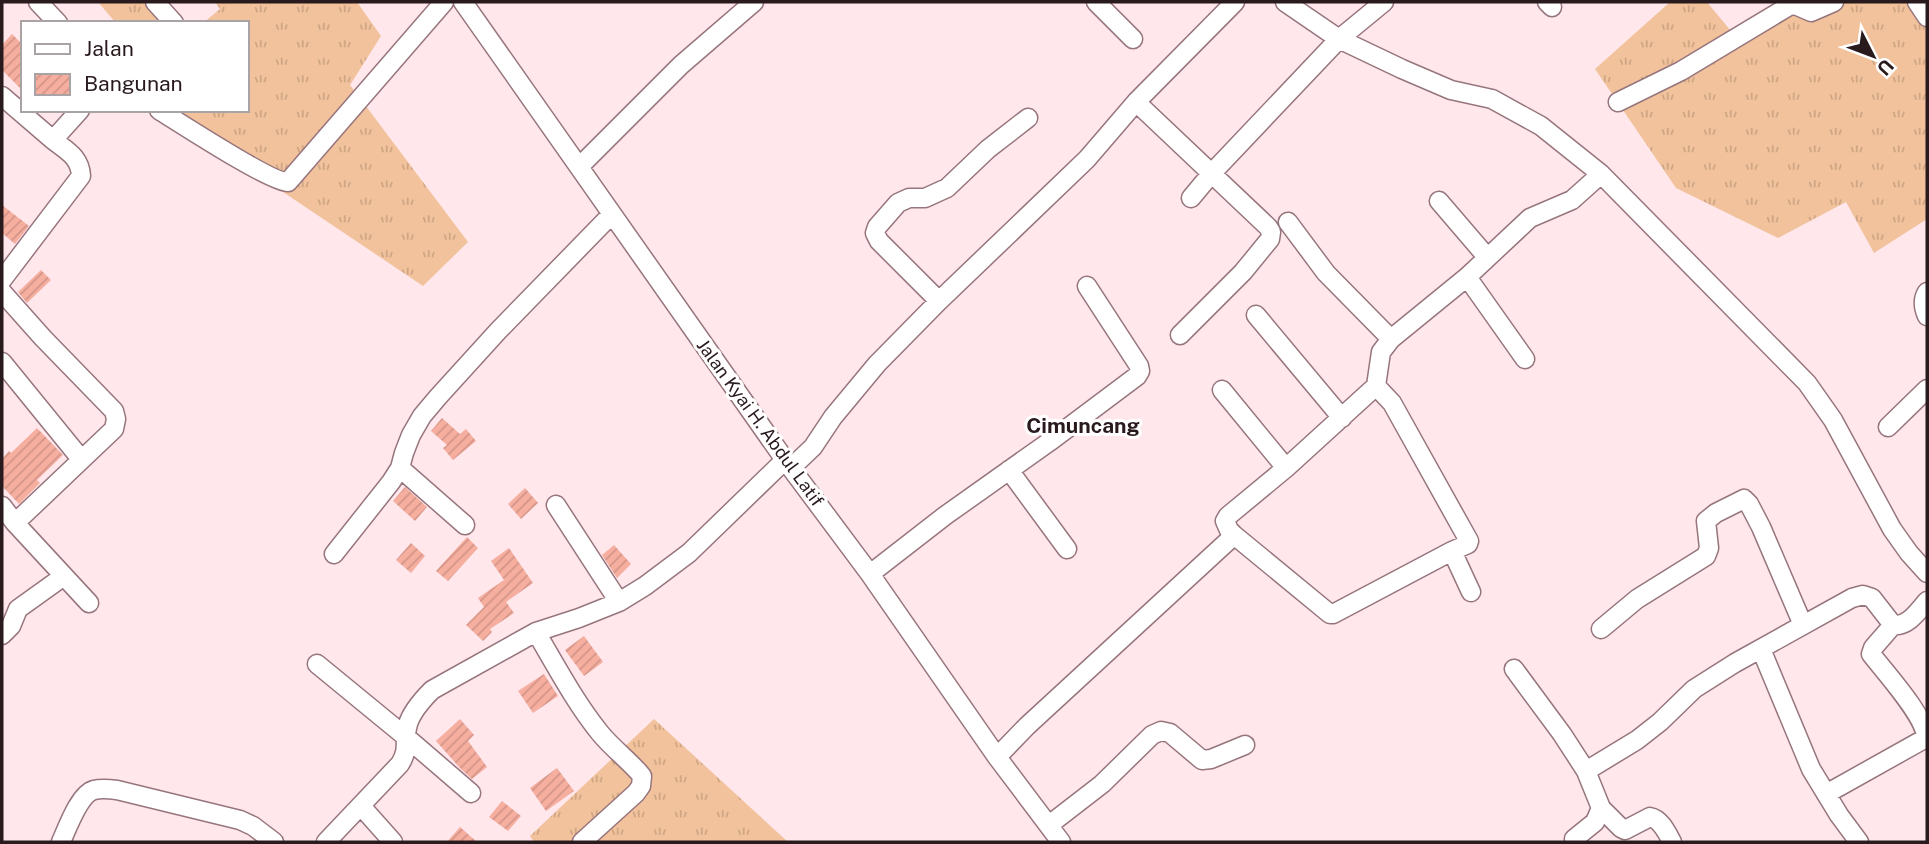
<svg xmlns="http://www.w3.org/2000/svg" width="1929" height="844" font-family="'Public Sans',sans-serif">
<defs>
<pattern id="grass-tufts" width="24" height="20" patternUnits="userSpaceOnUse" patternTransform="scale(1.75)"><rect width="24" height="20" fill="#f1c29b"/><path d="M3 7l-1-3M5 7V3M7 7l1-3M15 17l-1-3M17 17v-4M19 17l1-3" fill="none" stroke="#cfa685"/></pattern>
<pattern id="building-hatch" width="6" height="6" patternUnits="userSpaceOnUse" patternTransform="scale(1.75)"><rect width="6" height="6" fill="#f6ae9f"/><path d="M-1 1l2-2M0 6l6-6M5 7l2-2" fill="none" stroke="#d39588"/></pattern>
</defs>
<rect width="100%" height="100%" fill="#ffe7ec"/>
<!-- grass -->
<path fill="url(#grass-tufts)" d="M98,2H150L171,23H116Z
M215,2H357L381,36L350,85L468,242L423,286L161,110H247V23H203L220,9Z
M1670,2H1707L1735,36L1798,2L1810,23L1842,2H1920L1927,13V219L1874,253L1846,202L1778,238L1676,188L1595,69Z
M654,719L788,842H534L530,836Z"/>
<!-- building -->
<path fill="url(#building-hatch)" d="M12,34L23,45V91L2,70V45Z
M2,205L29,226L15,244L2,233Z
M41,270L51,280L27,303L18,292Z
M442,418L460,434L466,429L476,441L453,460L443,448L447,445L431,431Z
M37,428L63,455L37,480L40,483L19,504L2,486V459L9,451L11,453Z
M405,487L427,507L415,521L393,501Z
M525,488L538,503L521,519L508,504Z
M467,537L478,548L448,581L436,571Z
M411,543L425,556L411,573L396,560Z
M614,545L631,564L617,578L602,555Z
M509,548L533,583L506,602L514,613L490,629L492,632L483,641L466,625L484,607L478,598L504,580L491,561Z
M584,636L603,662L584,676L565,650Z
M544,674L558,696L533,713L518,691Z
M460,719L474,735L468,741L487,767L472,779L460,768L436,741Z
M557,768L574,791L546,811L530,788Z
M502,801L521,816L508,831L489,817Z
M460,827L477,842H447Z"/>
<g fill="none" stroke-linecap="round" stroke-linejoin="round">
<defs>
<path id="minor" d="M38,2L58,23
M155,2L174,23
M463,2L785,460L870,574L997,757L1061,842
M1096,2L1133,39
M1285,2L1339,39L1402,69L1451,90L1492,99L1541,126L1601,174L1807,383L1833,420L1892,529L1909,553L1927,573
M1547,2L1552,7
M1917,2L1927,17
M2,96L53,140L80,110
M1136,102L1268,227L1271,232L1270,239L1243,272L1180,335
M1618,102L1681,71L1789,6L1795,5L1811,12L1834,2
M159,110C180,123 272,183 288,182L444,2
M579,167L681,65L754,2
M1191,198L1211,174L1339,39L1384,2
M1439,201L1487,257
M1288,222L1326,273L1391,339
M1467,277L1525,359
M2,280L81,176C80,157 67,151 53,140
M2,292L43,338L114,411L116,419L114,429L15,523
M1927,292C1922,300 1923,307 1927,316
M939,301L879,241L875,233L877,227L898,203L909,198H925L947,188L988,149L1028,118
M1256,315L1342,418
M2,362L81,459
M1376,386L1392,403L1469,541L1468,544L1452,551L1471,592
M1222,390L1286,468
M1888,427L1927,389
M400,468L465,525
M791,468L813,447L833,417L877,364L939,301L1087,159L1136,102L1235,2
M1009,470L1067,549
M556,505L619,602
M2,506L15,523L89,603
M1234,535L1330,614H1333L1452,551
M334,554L391,482L400,468L404,453L411,435L422,416L438,397L498,331L612,214
M870,574L946,515L1049,442L1137,376L1140,371L1139,366L1087,286
M1601,629L1637,599L1706,556L1709,548L1706,521L1716,513L1744,499L1749,504L1761,527L1803,625
M536,632C556,666 575,702 600,733C613,749 630,761 642,776L641,786L636,793L582,842
M2,635L11,626L18,609L64,576
M1761,649L1811,769L1839,815L1859,842
M317,664L406,737L471,793
M1514,669L1562,734L1586,771L1601,808L1595,822L1574,839
M997,757L1027,726L1228,541L1234,535L1229,530L1225,521L1228,516L1286,468L1376,386L1381,352L1391,339L1467,277L1530,218L1572,200L1601,174
M1586,771L1637,740L1660,722L1694,689L1735,663L1852,598L1863,595L1872,598L1893,625C1908,627 1918,611 1927,601
M1826,794L1926,738C1926,717 1885,672 1871,654L1873,648L1893,625
M361,806L393,842
M1601,808L1621,828L1625,830L1650,817C1661,819 1667,833 1672,842
M1049,825L1102,784L1152,735L1161,731L1170,733L1202,760L1211,759L1245,745
M61,842C67,829 79,794 94,790C101,788 110,789 117,790L240,820L253,826L274,842
M326,842L400,764C410,748 403,741 408,724C412,711 422,700 432,690L536,632L579,618L619,602L645,586L689,553L785,460"/>
</defs>
<!-- minor casing -->
<use href="#minor" stroke="#97757d" stroke-width="21"/>
<!-- minor -->
<use href="#minor" stroke="#fff" stroke-width="18"/>
</g>
<g text-anchor="middle" stroke-width="6" stroke-linejoin="round" paint-order="stroke">
<!-- street labels -->
<g font-size="18" fill="#281a1d" stroke="#fff">
<text transform="translate(760 423) rotate(54)" y="6">Jalan Kyai H. Abdul Latif</text>
</g>
<!-- quarter labels -->
<g font-size="21" font-weight="bold" fill="#281a1d" stroke="#fff">
<text x="1083" y="433">Cimuncang</text>
</g>
</g>
<!-- border -->
<rect width="1929" height="844" fill="none" stroke="#281a1d" stroke-width="7"/>
<!-- legend -->
<rect x="21" y="21" width="228" height="91" fill="#ffffff" stroke="#a9a3a5" stroke-width="2"/>
<rect x="35" y="44" width="35" height="10" fill="#ffffff" stroke="#a9a3a5" stroke-width="2"/>
<text x="84" y="56" font-size="21" fill="#281a1d">Jalan</text>
<rect x="35" y="74" width="35" height="21" fill="url(#building-hatch)" stroke="#a9a3a5" stroke-width="2"/>
<text x="84" y="91" font-size="21" fill="#281a1d">Bangunan</text>
<!-- north arrow -->
<g transform="translate(1873 56) rotate(132)" stroke="#ffffff" stroke-width="5" paint-order="stroke">
<path d="M0-5L12 26L0 18L-12 26Z" fill="#281a1d"/>
<text y="-10" font-size="19" font-weight="bold" text-anchor="middle" fill="#281a1d">U</text>
</g>
</svg>
